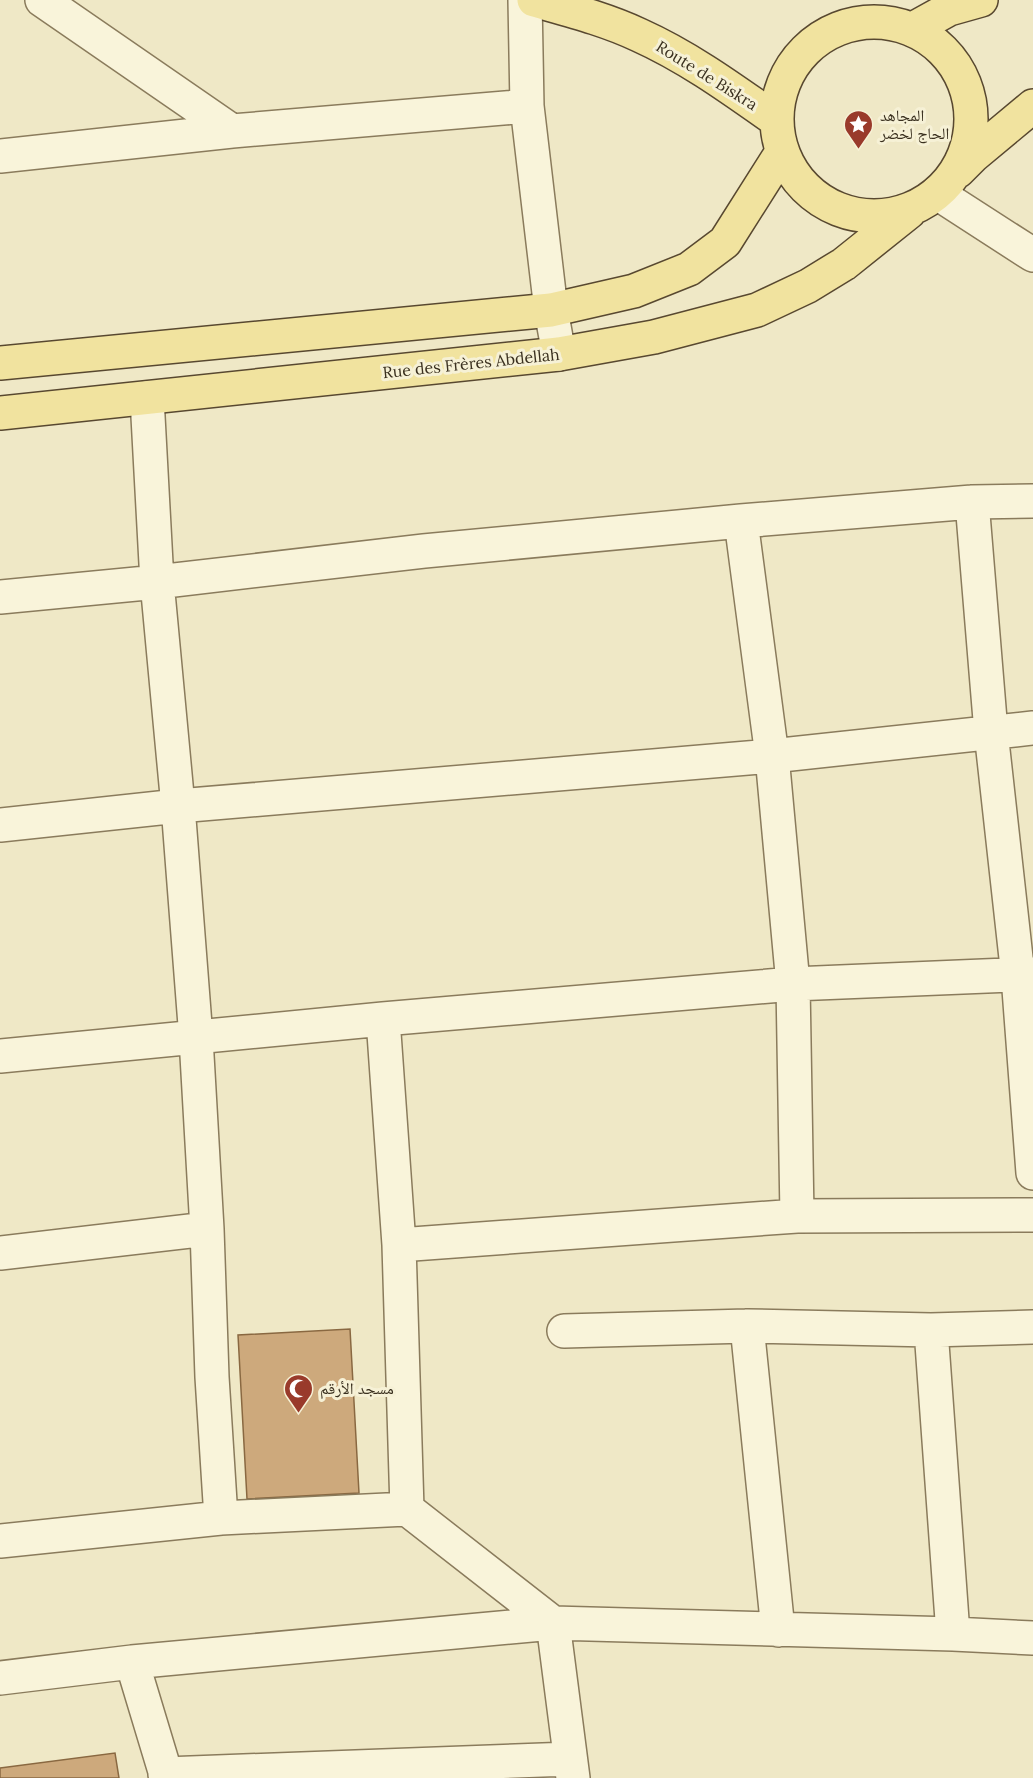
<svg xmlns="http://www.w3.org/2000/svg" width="1033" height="1778" font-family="Lora,'Noto Naskh Arabic',serif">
<rect width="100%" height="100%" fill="#efe8c6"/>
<!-- building -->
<path fill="#cda97c" stroke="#896841" stroke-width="1.5" d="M350,1329L359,1493L247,1499L238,1335Z
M115,1753L119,1778H0V1768Z"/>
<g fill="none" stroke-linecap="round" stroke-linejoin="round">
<defs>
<path id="minor" d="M42,0L232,131
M525,0L527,106L551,310L559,354
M0,156L232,131L527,106
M937,193L1033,255
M147,398L157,582L178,806L196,1038L207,1229L212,1377L221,1518
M972,502L991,732L1018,976L1033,1173
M741,521L772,756L793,984L797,1216
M0,597L157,582L424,551L741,521L972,502L1033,501
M0,825L178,806L772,756L1033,728
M383,1019L399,1245L407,1509
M0,1056L383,1019L793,984L1033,974
M399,1245L797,1216L1033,1215
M0,1253L207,1229
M747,1326L778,1630
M931,1330L953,1634
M564,1331L747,1326L931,1330L1033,1327
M0,1541L221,1518L407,1509L553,1623L573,1778
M132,1662L167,1778
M0,1678L132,1662L553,1623L953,1634L1033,1638
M165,1774L570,1759"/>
<path id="major" d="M534,0C569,10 605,19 639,35C688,57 732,89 776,120
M777 119a97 97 0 1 1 194 0a97 97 0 1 1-194 0Z
M913,29L949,9L981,0
M958,171L973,156L1033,106
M0,363L551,310L634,291L689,269L725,242L782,152
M0,413L559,354L654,337L757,310L808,286L844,264L909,212"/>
</defs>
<!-- minor casing -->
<use href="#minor" stroke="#8a7b5c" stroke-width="36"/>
<!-- major casing -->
<use href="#major" stroke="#584830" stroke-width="36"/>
<!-- minor -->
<use href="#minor" stroke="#f9f4da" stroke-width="33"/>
<!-- major -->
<use href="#major" stroke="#f1e39f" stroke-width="33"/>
</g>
<!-- icons -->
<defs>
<symbol id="sight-pin" viewBox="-11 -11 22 30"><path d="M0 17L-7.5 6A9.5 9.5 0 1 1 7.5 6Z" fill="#993a2b" stroke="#f6f1d6"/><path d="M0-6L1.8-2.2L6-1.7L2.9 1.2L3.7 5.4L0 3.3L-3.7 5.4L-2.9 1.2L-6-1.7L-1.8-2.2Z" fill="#fff"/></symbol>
<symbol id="mosque-pin" viewBox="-11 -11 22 30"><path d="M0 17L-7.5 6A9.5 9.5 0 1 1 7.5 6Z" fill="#993a2b" stroke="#f6f1d6"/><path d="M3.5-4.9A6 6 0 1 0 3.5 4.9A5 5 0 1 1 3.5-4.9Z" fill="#fff"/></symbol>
</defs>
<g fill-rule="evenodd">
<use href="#sight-pin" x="842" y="108" width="33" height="45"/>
<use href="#mosque-pin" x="282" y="1372" width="33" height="45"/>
</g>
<g text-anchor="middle" stroke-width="6" stroke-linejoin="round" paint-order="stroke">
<!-- street labels -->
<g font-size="16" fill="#3a301f" stroke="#f6f1d6">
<text transform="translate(707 75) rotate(32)" y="6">Route de Biskra</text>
<text transform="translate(471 363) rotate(-6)" y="6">Rue des Frères Abdellah</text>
</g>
<!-- poi labels -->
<g font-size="16" fill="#3a301f" stroke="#f6f1d6" text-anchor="start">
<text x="880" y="121">المجاهد<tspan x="880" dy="18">الحاج لخضر</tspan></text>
<text x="320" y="1394">مسجد الأرقم</text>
</g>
</g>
</svg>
